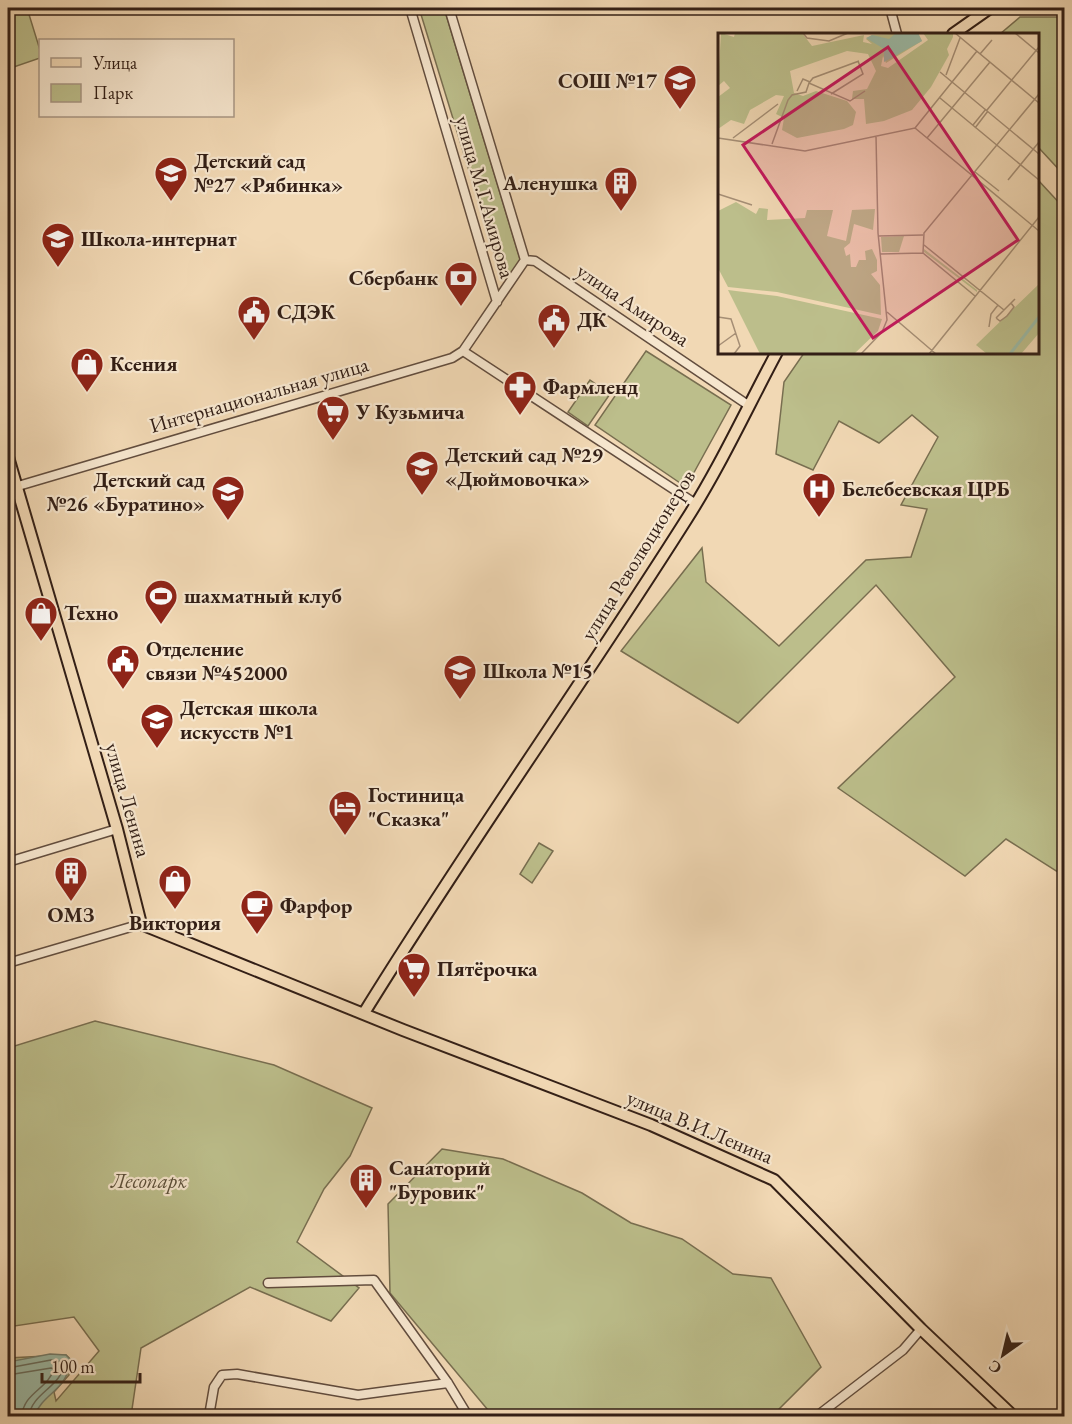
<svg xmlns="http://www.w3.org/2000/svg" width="1072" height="1424" font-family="'EB Garamond',serif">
<rect width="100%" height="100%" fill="#f1d8b4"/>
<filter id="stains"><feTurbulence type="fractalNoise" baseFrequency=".00333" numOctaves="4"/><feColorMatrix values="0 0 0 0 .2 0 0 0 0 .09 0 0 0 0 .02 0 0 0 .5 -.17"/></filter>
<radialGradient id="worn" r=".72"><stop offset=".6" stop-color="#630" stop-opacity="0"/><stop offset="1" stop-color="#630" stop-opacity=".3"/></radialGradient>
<!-- green -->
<path fill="#bcbe8b" stroke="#786e50" stroke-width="1.5" d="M27,8L40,50V58L8,69V13Z
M419,8H444L521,262L516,274L506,277L499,268Z
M1020,17H1064V175L1038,147V34H1000Z
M1038,180L1064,208V876L1006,839L965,876L838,788L955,677L876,585L738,723L621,651L702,548L706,582L779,646L866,560L911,557L927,509L901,505L938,437L912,415L879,443L839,421L813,470L776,454L784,382L804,353L1038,352Z
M646,351L731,405L686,487L595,425Z
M590,380L610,394L588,426L568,412Z
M539,843L553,851L532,883L520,874Z
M95,1021L274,1065L372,1108L350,1156L324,1189L297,1242L359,1288L331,1321L250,1287L141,1348L131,1416H8V1358L66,1355L71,1360L69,1375L54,1392L56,1401L99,1351L74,1317L8,1327V1048Z
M442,1149L503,1159L582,1193L631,1223L682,1239L733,1274L771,1278L821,1367L772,1416H493L390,1293L388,1204Z"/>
<!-- water -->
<path fill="#9cbba7" stroke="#727d6d" stroke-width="1.5" d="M50,1354L66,1355L71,1360C66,1392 45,1391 34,1416H8V1362Z"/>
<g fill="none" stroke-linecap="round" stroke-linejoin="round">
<!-- shore -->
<path stroke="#686d5e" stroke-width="1.5" d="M8,1368L51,1360L64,1362C63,1387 32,1392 29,1416
M8,1375L51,1368L54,1369C48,1389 23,1393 22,1416"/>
<defs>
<path id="minor" d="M410,8L497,302
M449,8L525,260
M890,8L897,34
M525,260L535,261L748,405
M463,351L696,504
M8,489L452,358L463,351L525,260
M8,862L117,829
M8,963L141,924
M268,1283L374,1280L448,1383L468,1416
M209,1416L214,1387L222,1375L237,1374L358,1395L448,1383
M817,1416L903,1350L921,1329"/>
<path id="major" d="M953,34L990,8
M8,457L117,829L141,924L403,1030L651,1125L774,1180L921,1329L1013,1416
M364,1013C467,846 581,686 686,520C720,467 747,408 777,352"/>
</defs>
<!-- minor casing -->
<use href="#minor" stroke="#624d3e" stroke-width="11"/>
<!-- major casing -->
<use href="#major" stroke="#331f16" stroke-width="14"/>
<!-- minor -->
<use href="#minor" stroke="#f6e6ce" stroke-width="8"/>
<!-- major -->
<use href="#major" stroke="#f1d8b4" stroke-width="10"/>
</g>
<!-- icons -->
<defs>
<symbol id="school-pin" viewBox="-11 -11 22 30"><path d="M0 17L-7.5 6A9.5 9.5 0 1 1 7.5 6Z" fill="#8f2418" stroke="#f6e6ce"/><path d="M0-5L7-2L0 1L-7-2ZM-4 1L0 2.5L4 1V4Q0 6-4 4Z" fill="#fff"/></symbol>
<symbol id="building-pin" viewBox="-11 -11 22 30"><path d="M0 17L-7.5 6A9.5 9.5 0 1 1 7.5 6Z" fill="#8f2418" stroke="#f6e6ce"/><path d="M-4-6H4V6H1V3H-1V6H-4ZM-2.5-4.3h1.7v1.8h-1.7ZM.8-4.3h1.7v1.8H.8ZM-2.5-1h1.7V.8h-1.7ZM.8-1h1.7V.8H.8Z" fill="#fff"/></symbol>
<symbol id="bank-pin" viewBox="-11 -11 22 30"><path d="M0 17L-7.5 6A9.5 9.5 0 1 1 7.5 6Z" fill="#8f2418" stroke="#f6e6ce"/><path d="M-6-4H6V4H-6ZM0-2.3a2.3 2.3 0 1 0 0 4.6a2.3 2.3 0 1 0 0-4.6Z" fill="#fff"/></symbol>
<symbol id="civic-pin" viewBox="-11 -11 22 30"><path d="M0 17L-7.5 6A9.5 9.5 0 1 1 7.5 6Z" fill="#8f2418" stroke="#f6e6ce"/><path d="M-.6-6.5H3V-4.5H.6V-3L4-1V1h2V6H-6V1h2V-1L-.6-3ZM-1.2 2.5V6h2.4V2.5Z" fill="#fff"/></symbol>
<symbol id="shop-pin" viewBox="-11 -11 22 30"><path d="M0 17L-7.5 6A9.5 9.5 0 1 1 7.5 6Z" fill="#8f2418" stroke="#f6e6ce"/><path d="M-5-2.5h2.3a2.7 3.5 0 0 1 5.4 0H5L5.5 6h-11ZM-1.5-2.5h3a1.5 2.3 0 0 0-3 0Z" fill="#fff"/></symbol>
<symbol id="pharmacy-pin" viewBox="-11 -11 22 30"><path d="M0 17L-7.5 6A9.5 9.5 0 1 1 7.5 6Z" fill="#8f2418" stroke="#f6e6ce"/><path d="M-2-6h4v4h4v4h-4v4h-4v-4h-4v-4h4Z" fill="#fff"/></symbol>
<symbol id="supermarket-pin" viewBox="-11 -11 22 30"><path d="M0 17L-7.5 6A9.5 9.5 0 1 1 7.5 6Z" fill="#8f2418" stroke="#f6e6ce"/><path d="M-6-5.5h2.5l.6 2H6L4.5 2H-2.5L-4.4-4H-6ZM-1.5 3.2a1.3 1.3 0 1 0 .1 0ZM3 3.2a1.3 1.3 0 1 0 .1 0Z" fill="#fff"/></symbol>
<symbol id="hospital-pin" viewBox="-11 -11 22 30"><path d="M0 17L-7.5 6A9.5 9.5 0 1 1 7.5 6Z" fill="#8f2418" stroke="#f6e6ce"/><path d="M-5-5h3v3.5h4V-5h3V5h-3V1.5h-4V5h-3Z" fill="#fff"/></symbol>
<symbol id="stadium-pin" viewBox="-11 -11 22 30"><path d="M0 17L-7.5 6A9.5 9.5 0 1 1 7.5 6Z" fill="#8f2418" stroke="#f6e6ce"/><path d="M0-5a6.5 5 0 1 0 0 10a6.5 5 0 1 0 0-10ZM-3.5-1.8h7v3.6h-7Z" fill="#fff"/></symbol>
<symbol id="hotel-pin" viewBox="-11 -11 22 30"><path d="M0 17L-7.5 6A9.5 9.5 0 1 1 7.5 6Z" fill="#8f2418" stroke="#f6e6ce"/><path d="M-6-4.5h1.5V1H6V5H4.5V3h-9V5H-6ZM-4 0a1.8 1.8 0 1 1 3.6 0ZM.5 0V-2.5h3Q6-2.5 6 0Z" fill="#fff"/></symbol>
<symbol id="cafe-pin" viewBox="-11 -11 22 30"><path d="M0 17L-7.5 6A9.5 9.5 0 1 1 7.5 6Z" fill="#8f2418" stroke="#f6e6ce"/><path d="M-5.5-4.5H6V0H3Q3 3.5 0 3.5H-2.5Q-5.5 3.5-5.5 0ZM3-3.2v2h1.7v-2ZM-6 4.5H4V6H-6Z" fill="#fff"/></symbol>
</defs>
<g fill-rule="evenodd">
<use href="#school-pin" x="661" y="62" width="38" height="52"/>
<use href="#school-pin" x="152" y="154" width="38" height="52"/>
<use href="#building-pin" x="602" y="164" width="38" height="52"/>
<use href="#school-pin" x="39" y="220" width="38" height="52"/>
<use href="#bank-pin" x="442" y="259" width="38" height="52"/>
<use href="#civic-pin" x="235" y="293" width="38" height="52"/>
<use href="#civic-pin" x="535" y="301" width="38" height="52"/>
<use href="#shop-pin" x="68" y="345" width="38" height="52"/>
<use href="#pharmacy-pin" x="501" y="368" width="38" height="52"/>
<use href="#supermarket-pin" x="314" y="393" width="38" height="52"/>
<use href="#school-pin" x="403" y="448" width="38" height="52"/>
<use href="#hospital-pin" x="800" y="470" width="38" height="52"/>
<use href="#school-pin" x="209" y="473" width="38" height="52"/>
<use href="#stadium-pin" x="142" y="577" width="38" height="52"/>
<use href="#shop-pin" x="22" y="594" width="38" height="52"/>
<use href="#civic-pin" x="104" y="642" width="38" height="52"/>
<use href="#school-pin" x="441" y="652" width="38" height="52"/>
<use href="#school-pin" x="138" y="701" width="38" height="52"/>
<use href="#hotel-pin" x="326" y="788" width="38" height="52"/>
<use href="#building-pin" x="52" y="854" width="38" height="52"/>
<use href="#shop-pin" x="156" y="862" width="38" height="52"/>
<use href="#cafe-pin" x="238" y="887" width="38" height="52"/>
<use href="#supermarket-pin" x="395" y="950" width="38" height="52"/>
<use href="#building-pin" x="347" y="1161" width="38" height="52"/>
</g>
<g text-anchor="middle" stroke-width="4.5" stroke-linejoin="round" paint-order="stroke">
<!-- poi labels -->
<g font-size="21" font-weight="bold" fill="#331f16" stroke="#f6e6ce" text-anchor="start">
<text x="657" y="88" text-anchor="end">СОШ №17</text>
<text x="194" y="168">Детский сад<tspan x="194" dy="24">№27 «Рябинка»</tspan></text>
<text x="598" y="190" text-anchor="end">Аленушка</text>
<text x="81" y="246">Школа-интернат</text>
<text x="438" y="285" text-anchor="end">Сбербанк</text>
<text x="277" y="319">СДЭК</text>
<text x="577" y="327">ДК</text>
<text x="110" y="371">Ксения</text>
<text x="543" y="394">Фармленд</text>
<text x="356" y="419">У Кузьмича</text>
<text x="445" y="462">Детский сад №29<tspan x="445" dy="24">«Дюймовочка»</tspan></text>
<text x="205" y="487" text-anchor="end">Детский сад<tspan x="205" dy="24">№26 «Буратино»</tspan></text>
<text x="842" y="496">Белебеевская ЦРБ</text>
<text x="184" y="603">шахматный клуб</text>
<text x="64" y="620">Техно</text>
<text x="146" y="656">Отделение<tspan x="146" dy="24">связи №452000</tspan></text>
<text x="483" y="678">Школа №15</text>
<text x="180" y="715">Детская школа<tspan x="180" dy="24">искусств №1</tspan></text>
<text x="368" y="802">Гостиница<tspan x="368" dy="24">"Сказка"</tspan></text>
<text x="280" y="913">Фарфор</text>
<text x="71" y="922" text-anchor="middle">ОМЗ</text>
<text x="175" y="930" text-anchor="middle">Виктория</text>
<text x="437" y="976">Пятёрочка</text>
<text x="389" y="1175">Санаторий<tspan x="389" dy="24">"Буровик"</tspan></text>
</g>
<!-- street labels -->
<g font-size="21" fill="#331f16" stroke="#f6e6ce">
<text transform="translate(485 197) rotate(74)" y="7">улица М.Г.Амирова</text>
<text transform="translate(633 305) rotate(34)" y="7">улица Амирова</text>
<text transform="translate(259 395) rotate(-16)" y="7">Интернациональная улица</text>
<text transform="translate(638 555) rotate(-58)" y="7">улица Революционеров</text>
<text transform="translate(128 800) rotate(74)" y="7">улица Ленина</text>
<text transform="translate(700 1127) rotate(23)" y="7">улица В.И.Ленина</text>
</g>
<!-- park labels -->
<g font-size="21" font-style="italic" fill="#5c4f39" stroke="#f6e6ce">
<text x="149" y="1188">Лесопарк</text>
</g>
</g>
<!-- overview -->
<g transform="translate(718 33)">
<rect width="321" height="321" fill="#f1d8b4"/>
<path d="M3,0L16,4L17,0H84L94,13L146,2L145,9L154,11L148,6L154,2L200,0L204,8L168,30L165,23L163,33L170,35L210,7L205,0H235V4L229,16L231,22L213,54L194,77L166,88L148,91L146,66H134L135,58L149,56L158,38L150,21L129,18L72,38L76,60L85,63L98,58L129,68L138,79L135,92L126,96L79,105L64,97L66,85L58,81L66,63L58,62L32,77L26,91L13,87L0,96V64L12,55L6,48L0,53ZM18,169L38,181L41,175L50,176L49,187L87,185L89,177H115L109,203L128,208L134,177L157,176L155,197L136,191L132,210L126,215L128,223L132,221L133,234H138L141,227H148L147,218L154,216L159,227V238L153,241L162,252L163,282L59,259L10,254L0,235V178ZM186,203L181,219H164L163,204ZM206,216L259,257V259L206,219ZM321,251V300L303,321H269L258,312ZM10,257L59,263L164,286L160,298L136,321H42Z" fill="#bcbe8b"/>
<path d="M178,0H200L204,8L166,29V16L148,5L154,2L171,6Z" fill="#9cbba7"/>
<path fill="none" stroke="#9cbba7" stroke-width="3" d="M292,321L321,284"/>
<path fill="none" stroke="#a58e75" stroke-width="1.5" d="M85,0L89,5L111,8L130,0M237,0L321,70M297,0L321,20M262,21L274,7M222,39L321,121M228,42L242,5M91,50L95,45L141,28M79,58L85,46L92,49M113,61L145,41L140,28M222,65L321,147M269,77L321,14M255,92L268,76M197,95L259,18M257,95L270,78M0,105L87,118L197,95L321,198M15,105L60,71M209,105L272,29M54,111L70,67L74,62L88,59L91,50L132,68L147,58M257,139L281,158M290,147L321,109M0,161L34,172M160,203L205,202M206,212L286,277M205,220L206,200L321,61M205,220L257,263M162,221L205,220M169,279L218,321M0,284L13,286L22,313L16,321M278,285L282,288L289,283L296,274L293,270M278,285L297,266M271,294L273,281L280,272M0,313L18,300M143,321L164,299L169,287L160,200L158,103M211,321L321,184"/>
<path fill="#c2185b" fill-opacity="0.15" stroke="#c2185b" stroke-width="3" d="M170,14L300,207L155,305L25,112Z"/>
<rect width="321" height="321" fill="none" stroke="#331f16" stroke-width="3"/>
</g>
<!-- margin -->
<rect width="1072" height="1424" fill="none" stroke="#f1d8b4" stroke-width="30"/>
<rect x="9" y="9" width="1054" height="1406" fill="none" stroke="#331f16" stroke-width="3"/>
<rect x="15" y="15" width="1042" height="1394" fill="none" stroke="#331f16" stroke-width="1.5"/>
<!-- legend -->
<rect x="39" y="39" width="195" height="78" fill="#f6e6ce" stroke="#a89684" stroke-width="1.5"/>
<rect x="51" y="58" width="30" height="9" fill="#f1d8b4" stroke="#a89684" stroke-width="1.5"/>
<text x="93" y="69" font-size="18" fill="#331f16">Улица</text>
<rect x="51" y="84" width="30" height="18" fill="#bcbe8b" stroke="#a89684" stroke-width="1.5"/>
<text x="93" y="99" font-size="18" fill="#331f16">Парк</text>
<!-- north arrow -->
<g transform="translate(1003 1355) rotate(214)" stroke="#f6e6ce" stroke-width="4.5" paint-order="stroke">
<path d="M0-4.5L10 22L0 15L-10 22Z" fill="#331f16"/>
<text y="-9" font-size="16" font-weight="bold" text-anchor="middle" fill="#331f16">С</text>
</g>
<!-- scale -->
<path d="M42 1373v9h98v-9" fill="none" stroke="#331f16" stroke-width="3"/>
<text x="51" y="1373" font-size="18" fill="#331f16" stroke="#f6e6ce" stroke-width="4.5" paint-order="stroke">100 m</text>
<rect width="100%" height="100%" filter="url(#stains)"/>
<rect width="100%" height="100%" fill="url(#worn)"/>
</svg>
